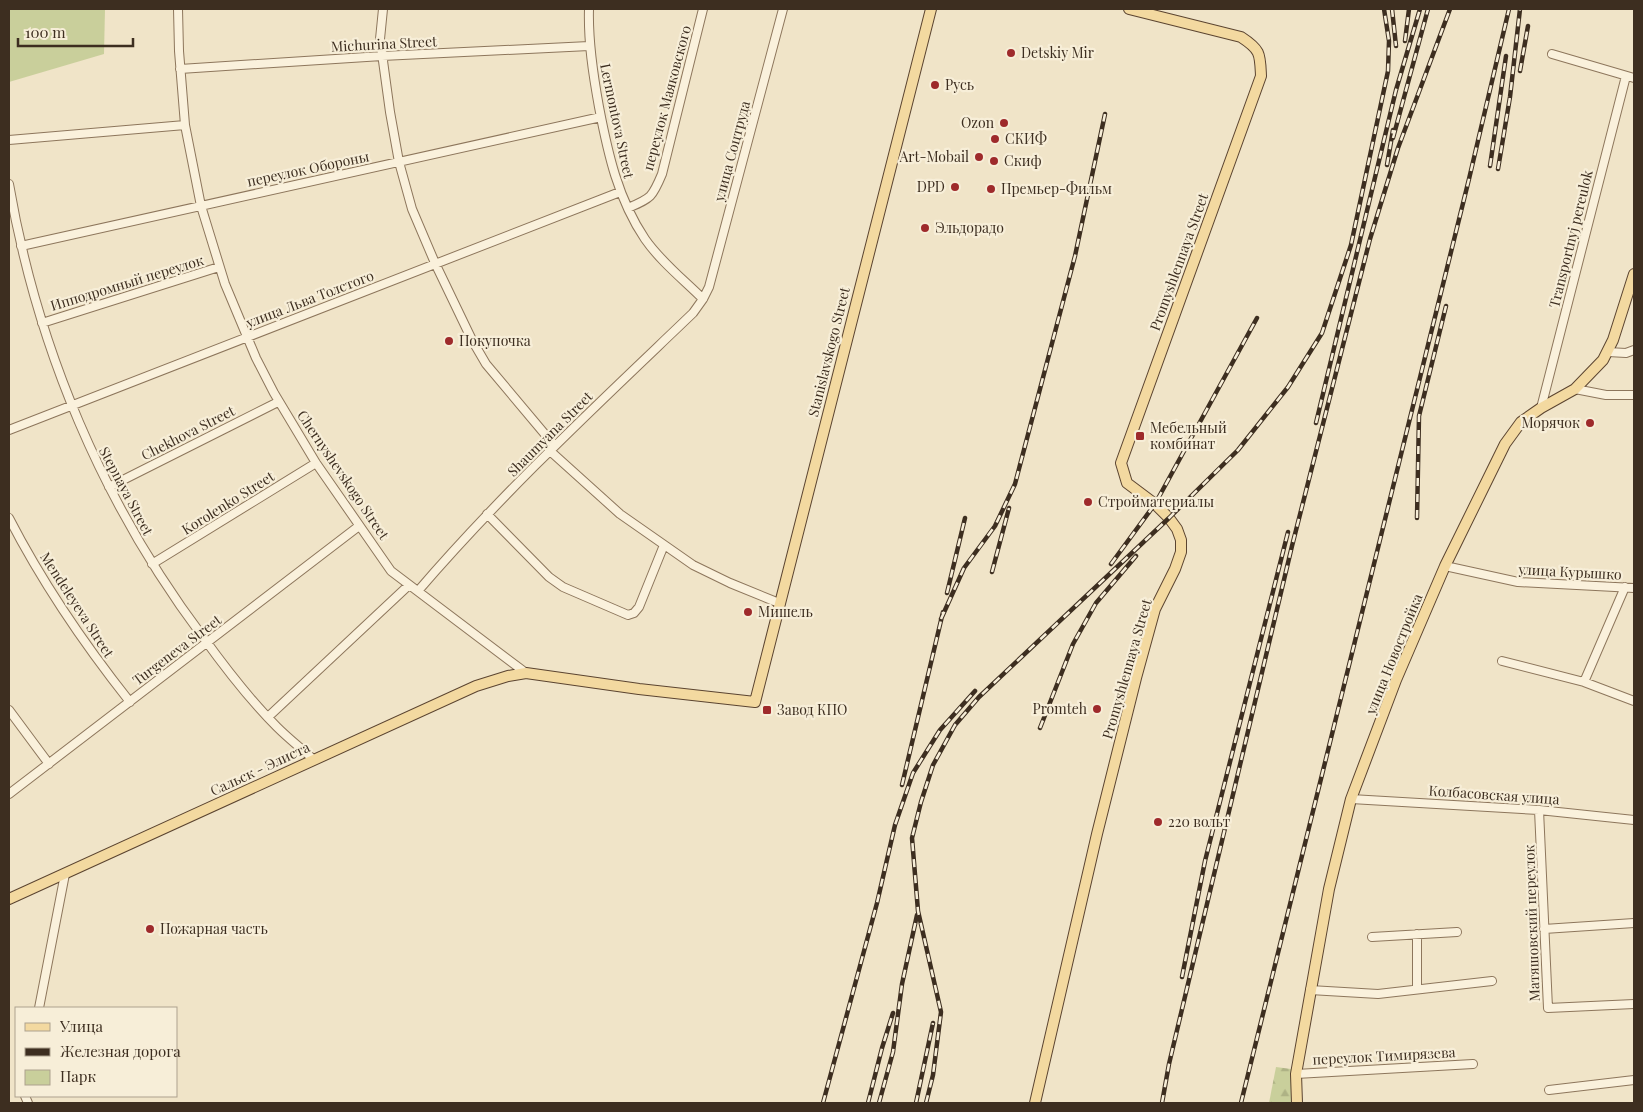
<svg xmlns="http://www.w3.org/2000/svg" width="1643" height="1112" font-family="'Playfair Display',serif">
<defs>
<pattern id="forest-firs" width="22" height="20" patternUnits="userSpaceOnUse" patternTransform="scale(1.25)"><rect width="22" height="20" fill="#c9cf9b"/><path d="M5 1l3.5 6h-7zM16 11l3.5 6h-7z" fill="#aeb285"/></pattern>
</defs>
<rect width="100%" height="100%" fill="#f0e4c8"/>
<!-- green -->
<path fill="#c9cf9b" d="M9,9H105L104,54L9,82Z"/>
<!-- forest -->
<path fill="url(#forest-firs)" d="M1276,1067L1291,1069L1293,1103H1269Z"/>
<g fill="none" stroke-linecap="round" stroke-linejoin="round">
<defs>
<path id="minor" d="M178,9L179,51L185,125L201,206L225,284L256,358L274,393L316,463L391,571L526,673
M383,9L380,39L390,112L399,162L412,209L435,263L472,340L486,364L554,445
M589,9C588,42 593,74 599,107C608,154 618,199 645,239C661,262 684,280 703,299
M1552,54L1634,78
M180,69L382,56L589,46
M9,140L185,125
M9,184C37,348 103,504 203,637C226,669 250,700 277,727C289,739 302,749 314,760
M628,208C651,198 652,198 662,174L703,9
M21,246L601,117
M42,323L219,267
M1608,352L1626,353L1634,350
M1575,389L1606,395H1634
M1541,408L1626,76
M9,430L620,192
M549,450L620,514L693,565L730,583L779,603
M109,487L278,402
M487,514L549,577L563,587L628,615L634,613L639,607L664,545
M9,518C43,584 84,644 130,702
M152,564L316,463
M1445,566L1518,582L1634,588
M418,591C503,492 599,403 693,313L703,299L709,287L783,9
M1502,661L1584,682L1634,701
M1584,682L1625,587
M9,710L49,764
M268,717L409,585
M9,794L359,526
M1351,799L1539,810L1634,820
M1539,810L1548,1008L1634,1004
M1544,929L1634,923
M1417,934V989
M1372,937L1457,932
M1310,990L1378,994L1492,981
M39,1008L65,874
M1296,1074L1473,1064
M1549,1090L1634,1080
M25,1096L28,1103"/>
<path id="major" d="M9,899L476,686L508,676L526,673L639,689L755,702L931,9
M1035,1103L1097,834L1136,678L1155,609L1175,569L1181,552V540L1177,529L1169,518L1155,504L1127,483L1121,463L1261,76C1260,54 1261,50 1241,37L1129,9
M1297,1103L1296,1074L1329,889L1351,799L1396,680L1445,566L1505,444L1521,422L1541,408L1575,389L1603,360L1613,340L1634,274"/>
</defs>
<!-- minor casing -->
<use href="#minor" stroke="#8d765c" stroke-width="10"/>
<!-- major casing -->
<use href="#major" stroke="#5b4430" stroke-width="12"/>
<!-- minor -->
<use href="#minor" stroke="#faf1dc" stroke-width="8"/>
<!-- major -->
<use href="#major" stroke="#f3d9a0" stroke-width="10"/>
<defs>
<path id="rail" d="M1392,9L1396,46
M1405,41L1409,9
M1520,71L1528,26
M1393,138L1428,9
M1387,165L1393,130
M1490,166L1506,56
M1498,169L1510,97L1520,9
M1316,423L1396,90L1420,9
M1417,518L1419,416L1446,306
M1111,564L1155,504L1257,318
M992,572L1009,508
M947,593L965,518
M941,619L964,568L995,526L1015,484L1075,256L1105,114
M1040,728L1073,644L1096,603L1136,556
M902,785L943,612
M1182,977L1205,861L1288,532
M823,1103L877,903L895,825L913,773L940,730L975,691
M868,1103L882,1048L893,1013
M879,1103L893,1052L902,984L917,915
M916,1103L933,1023
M926,1103L933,1075L941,1012L918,911L912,838L921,802L933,765L955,725L979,697L1169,518L1238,450L1288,387L1322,333L1351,245L1388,71L1389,41L1384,9
M1162,1103L1169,1064L1292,546L1370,239L1398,148L1450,9
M1241,1103L1469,179L1509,9"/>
</defs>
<!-- rail casing -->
<use href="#rail" stroke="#3d2e20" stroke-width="4.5"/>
<!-- rail -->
<use href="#rail" stroke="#f7eed8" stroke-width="2.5" stroke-dasharray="8" stroke-linecap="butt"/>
</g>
<!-- markers -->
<g fill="#9e2a2b" stroke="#f7eed8" stroke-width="2">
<circle cx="1011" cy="53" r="5"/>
<circle cx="935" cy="85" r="5"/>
<circle cx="1004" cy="123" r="5"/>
<circle cx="995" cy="139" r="5"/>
<circle cx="979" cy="157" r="5"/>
<circle cx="994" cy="161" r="5"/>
<circle cx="955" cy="187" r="5"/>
<circle cx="991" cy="189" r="5"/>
<circle cx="925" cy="228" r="5"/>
<circle cx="449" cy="341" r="5"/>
<circle cx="1590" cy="423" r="5"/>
<rect x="1135" y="431" width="10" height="10" rx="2.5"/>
<circle cx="1088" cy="502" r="5"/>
<circle cx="748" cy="612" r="5"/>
<circle cx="1097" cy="709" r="5"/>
<rect x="762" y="705" width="10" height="10" rx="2.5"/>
<circle cx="1158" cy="822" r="5"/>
<circle cx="150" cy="929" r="5"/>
</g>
<g text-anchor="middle" stroke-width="4.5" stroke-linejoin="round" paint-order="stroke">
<!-- street labels -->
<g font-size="14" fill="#3d2e20" stroke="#f7eed8">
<text transform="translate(384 44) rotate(-3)" y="5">Michurina Street</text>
<text transform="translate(667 98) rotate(-75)" y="5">переулок Маяковского</text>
<text transform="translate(617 121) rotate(78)" y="5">Lermontova Street</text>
<text transform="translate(732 151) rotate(-75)" y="5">улица Соцтруда</text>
<text transform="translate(308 169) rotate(-12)" y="5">переулок Обороны</text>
<text transform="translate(1571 239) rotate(-76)" y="5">Transportnyj pereulok</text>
<text transform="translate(1179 262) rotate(-70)" y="5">Promyshlennaya Street</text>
<text transform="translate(127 283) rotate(-17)" y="5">Ипподромный переулок</text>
<text transform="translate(310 299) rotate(-21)" y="5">улица Льва Толстого</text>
<text transform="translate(829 352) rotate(-76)" y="5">Stanislavskogo Street</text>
<text transform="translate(188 433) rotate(-27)" y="5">Chekhova Street</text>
<text transform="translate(550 434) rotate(-45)" y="5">Shaumyana Street</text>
<text transform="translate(343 475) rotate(56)" y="5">Chernyshevskogo Street</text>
<text transform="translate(126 491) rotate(62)" y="5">Stepnaya Street</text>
<text transform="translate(228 503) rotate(-32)" y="5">Korolenko Street</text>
<text transform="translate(1570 572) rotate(3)" y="5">улица Курышко</text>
<text transform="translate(77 605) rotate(57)" y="5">Mendeleyeva Street</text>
<text transform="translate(177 650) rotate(-37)" y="5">Turgeneva Street</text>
<text transform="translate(1394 654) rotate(-68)" y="5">улица Новостройка</text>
<text transform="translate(1127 669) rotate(-74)" y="5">Promyshlennaya Street</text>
<text transform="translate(260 769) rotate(-25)" y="5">Сальск - Элиста</text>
<text transform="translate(1494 795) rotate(4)" y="5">Колбасовская улица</text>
<text transform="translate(1532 923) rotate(-92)" y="5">Матяшовский переулок</text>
<text transform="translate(1384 1056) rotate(-3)" y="5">переулок Тимирязева</text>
</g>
<!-- poi labels -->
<g font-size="14" fill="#3d2e20" stroke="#f7eed8" text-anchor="start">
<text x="1021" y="58">Detskiy Mir</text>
<text x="945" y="90">Русь</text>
<text x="994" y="128" text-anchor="end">Ozon</text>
<text x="1005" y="144">СКИФ</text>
<text x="969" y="162" text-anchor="end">Art-Mobail</text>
<text x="1004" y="166">Скиф</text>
<text x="945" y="192" text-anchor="end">DPD</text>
<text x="1001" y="194">Премьер-Фильм</text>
<text x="935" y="233">Эльдорадо</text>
<text x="459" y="346">Покупочка</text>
<text x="1580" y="428" text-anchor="end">Морячок</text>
<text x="1150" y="433">Мебельный<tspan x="1150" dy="16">комбинат</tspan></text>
<text x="1098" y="507">Стройматериалы</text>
<text x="758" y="617">Мишель</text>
<text x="1087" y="714" text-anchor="end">Promteh</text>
<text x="777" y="715">Завод КПО</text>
<text x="1168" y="827">220 вольт</text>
<text x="160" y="934">Пожарная часть</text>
</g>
</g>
<!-- border -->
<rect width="1643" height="1112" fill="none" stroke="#3d2e20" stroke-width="20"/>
<!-- legend -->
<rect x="15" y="1007" width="162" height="90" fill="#f7eed8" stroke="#ada18e"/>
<rect x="25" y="1023" width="25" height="8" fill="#f3d9a0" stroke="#ada18e"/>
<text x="60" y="1032" font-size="15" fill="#3d2e20">Улица</text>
<rect x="25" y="1048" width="25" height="8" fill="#3d2e20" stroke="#ada18e"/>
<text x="60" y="1057" font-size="15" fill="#3d2e20">Железная дорога</text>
<rect x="25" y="1070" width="25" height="15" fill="#c9cf9b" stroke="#ada18e"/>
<text x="60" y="1082" font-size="15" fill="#3d2e20">Парк</text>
<!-- scale -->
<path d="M18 38v8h115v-8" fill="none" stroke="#3d2e20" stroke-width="2.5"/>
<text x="25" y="38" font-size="15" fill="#3d2e20" stroke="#f7eed8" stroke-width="4" paint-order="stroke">100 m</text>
</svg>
